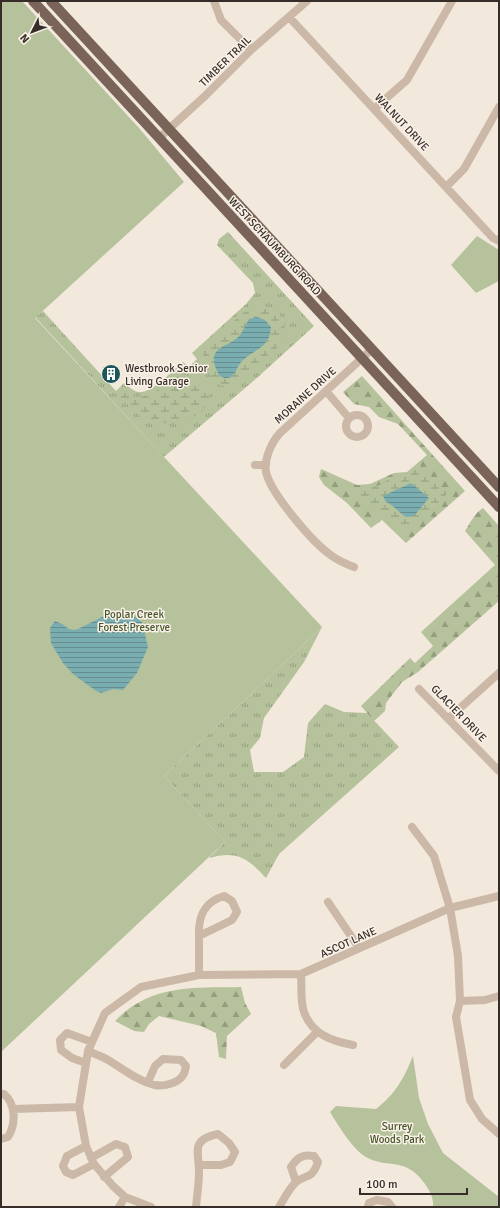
<svg xmlns="http://www.w3.org/2000/svg" width="500" height="1208" font-family="Signika,sans-serif">
<defs>
<pattern id="grass-tufts" width="24" height="20" patternUnits="userSpaceOnUse"><rect width="24" height="20" fill="#b5c29b"/><path d="M3 7l-1-3M5 7V3M7 7l1-3M15 17l-1-3M17 17v-4M19 17l1-3" fill="none" stroke="#949e7e"/></pattern>
<pattern id="forest-firs" width="22" height="20" patternUnits="userSpaceOnUse"><rect width="22" height="20" fill="#b5c29b"/><path d="M5 1l3.5 6h-7zM16 11l3.5 6h-7z" fill="#949e7e"/></pattern>
<pattern id="wetland-marsh" width="20" height="14" patternUnits="userSpaceOnUse"><rect width="20" height="14" fill="#b5c29b"/><path d="M1 5h8M5 5V1M11 12h8M15 12V8" fill="none" stroke="#949e7e"/></pattern>
<pattern id="water-rules" width="6" height="5" patternUnits="userSpaceOnUse"><rect width="6" height="5" fill="#7aadb0"/><path d="M0 2.5h6" fill="none" stroke="#658d8f"/></pattern>
</defs>
<rect width="100%" height="100%" fill="#f2e8dc"/>
<!-- grass -->
<path fill="url(#grass-tufts)" d="M228,232L314,326L258,377L164,457L35,317L43,311L116,391L124,383C128,386 133,391 138,392C152,394 172,371 183,362L189,367L197,359L192,353L246,304L255,293L253,283L217,245L219,239Z
M322,627L304,662L264,718L260,738L250,750L254,772H283L304,757L308,723L325,704L344,712L367,713L399,747L279,854L266,878C248,858 236,850 209,858L225,842L164,776Z"/>
<!-- forest -->
<path fill="url(#forest-firs)" d="M362,376L465,491L406,543L382,520L371,528L347,503L324,485L319,477L321,469L357,485L370,484L394,473L407,472L427,455L398,424L379,417L369,407L354,404L343,392Z
M483,508L499,526V601L418,672L402,682L386,703L385,711L374,721L361,706L410,658L415,663L433,646L421,632L495,565L465,531C471,522 474,514 483,508Z
M241,987L245,1003L251,1014L227,1036L226,1059L219,1057L216,1033L201,1026L159,1016L149,1024L144,1032L134,1031L115,1021C151,984 192,988 241,987Z"/>
<!-- wetland -->
<path fill="url(#wetland-marsh)" d="M263,306L277,310L285,323L284,336L277,348L253,367L242,381L233,386H220L212,379L205,367L203,353L210,341L230,327L238,316L250,309Z
M181,374C194,376 201,383 210,392C209,396 208,401 207,405C198,421 166,427 150,421C138,417 128,405 119,395L121,390C124,392 128,395 132,396C148,401 168,382 181,374Z
M419,464L448,493L405,533L358,495L359,489C373,489 383,485 394,475L402,476L408,473Z"/>
<!-- park -->
<path fill="#b5c29b" d="M1,1H22L139,128L184,182L35,318L322,627L164,776L225,842L1,1052Z
M477,236L499,250V281L476,293L451,265Z
M413,1056L419,1098L428,1124L443,1153L499,1197V1207H433C434,1199 430,1191 425,1184C404,1155 390,1170 366,1157C353,1150 338,1125 330,1112L336,1106L376,1109C396,1093 403,1080 413,1056Z"/>
<!-- water -->
<path fill="url(#water-rules)" d="M257,317L265,320L271,327C270,333 270,337 266,342C260,350 249,354 242,361C236,367 236,378 226,378C222,378 219,376 217,371C205,345 230,348 240,335C244,330 246,324 249,319Z
M411,483L429,498L414,516L406,517C398,512 395,506 386,502L383,496Z
M120,613L131,614L142,622L148,647L137,673L123,690L113,689L101,693L96,691L73,674L63,663L51,643L50,628L55,621L62,624L69,629L74,630L78,629L108,614Z"/>
<g fill="none" stroke-linecap="round" stroke-linejoin="round">
<!-- minor -->
<path stroke="#cbb8a7" stroke-width="8" d="M214,1L221,20L251,50
M289,17L493,238L499,241
M374,109L407,80L452,1
M159,138L205,96L251,50L307,1
M446,187L464,169L499,107
M326,391L349,418
M346 426a11 11 0 1 1 22 0a11 11 0 1 1-22 0Z
M255,465H266
M354,567C346,564 339,561 332,556C313,543 271,494 266,472C264,459 271,443 280,433L372,349
M419,689L499,771
M449,718L499,673
M412,827L434,856L450,908L458,956L460,1001L456,1017L470,1100L482,1119L499,1134
M328,902L359,948
M199,936C198,916 204,902 224,896L232,901L237,912L232,920L199,936V975
M301,974C302,986 300,1001 304,1012C312,1034 331,1041 353,1045
M460,1001L485,1000L499,996
M88,1051C94,1054 102,1056 108,1060C122,1068 139,1082 155,1085C163,1087 179,1083 183,1075C185,1073 185,1069 186,1066L181,1060L163,1059L155,1066L148,1082
M86,1063L72,1058L61,1050L60,1040L67,1033L92,1042
M284,1065L317,1032
M1,1094H4C16,1104 16,1124 8,1137L1,1139
M13,1109L79,1107
M86,1146L67,1156L63,1166L66,1172L73,1175L94,1164
M91,1158L116,1144L125,1147L128,1157L104,1177
M119,1207L125,1197
M151,1207L125,1197L113,1186L94,1164L86,1146L79,1107L88,1051L105,1013L141,987L199,975L301,974L450,908L499,896
M196,1207C197,1195 199,1184 199,1172C199,1151 190,1140 218,1134L229,1143L235,1152L230,1162L221,1165H199
M279,1207C284,1199 289,1189 295,1183C305,1173 311,1182 318,1162L314,1156C302,1154 297,1158 291,1167L296,1182
M368,1207L369,1203L377,1200L388,1202L392,1207"/>
<!-- major -->
<path stroke="#7a6459" stroke-width="10" d="M33,1L499,507
M51,1L499,487"/>
</g>
<!-- icons -->
<defs>
<symbol id="building-disc" viewBox="-11 -11 22 22"><circle r="9.5" fill="#1c555a" stroke="#faf2e8"/><path d="M-4-6H4V6H1V3H-1V6H-4ZM-2.5-4.3h1.7v1.8h-1.7ZM.8-4.3h1.7v1.8H.8ZM-2.5-1h1.7V.8h-1.7ZM.8-1h1.7V.8H.8Z" fill="#fff"/></symbol>
</defs>
<g fill-rule="evenodd">
<use href="#building-disc" x="100" y="363" width="22" height="22"/>
</g>
<g text-anchor="middle" stroke-width="3" stroke-linejoin="round" paint-order="stroke">
<!-- street labels -->
<g font-size="11" fill="#372d28" stroke="#faf2e8">
<text transform="translate(225 61) rotate(-44)" y="4">TIMBER TRAIL</text>
<text transform="translate(402 122) rotate(47)" y="4">WALNUT DRIVE</text>
<text transform="translate(275 246) rotate(47)" y="4">WEST SCHAUMBURG ROAD</text>
<text transform="translate(305 395) rotate(-42)" y="4">MORAINE DRIVE</text>
<text transform="translate(459 713) rotate(46)" y="4">GLACIER DRIVE</text>
<text transform="translate(348 942) rotate(-24)" y="4">ASCOT LANE</text>
</g>
<!-- poi labels -->
<g font-size="11" fill="#372d28" stroke="#faf2e8" text-anchor="start">
<text x="125" y="372">Westbrook Senior<tspan x="125" dy="13">Living Garage</tspan></text>
</g>
<!-- park labels -->
<g font-size="11" fill="#46562b" stroke="#faf2e8">
<text x="134" y="618">Poplar Creek<tspan x="134" dy="13">Forest Preserve</tspan></text>
<text x="397" y="1130">Surrey<tspan x="397" dy="13">Woods Park</tspan></text>
</g>
</g>
<!-- border -->
<rect width="500" height="1208" fill="none" stroke="#372d28" stroke-width="4"/>
<!-- north arrow -->
<g transform="translate(32 32) rotate(228)" stroke="#faf2e8" stroke-width="3" paint-order="stroke">
<path d="M0-3L7 15L0 10L-7 15Z" fill="#372d28"/>
<text y="-6" font-size="11" font-weight="bold" text-anchor="middle" fill="#372d28">N</text>
</g>
<!-- scale -->
<path d="M360 1188v6h107v-6" fill="none" stroke="#372d28" stroke-width="2"/>
<text x="366" y="1188" font-size="12" fill="#372d28" stroke="#faf2e8" stroke-width="3" paint-order="stroke">100 m</text>
</svg>
